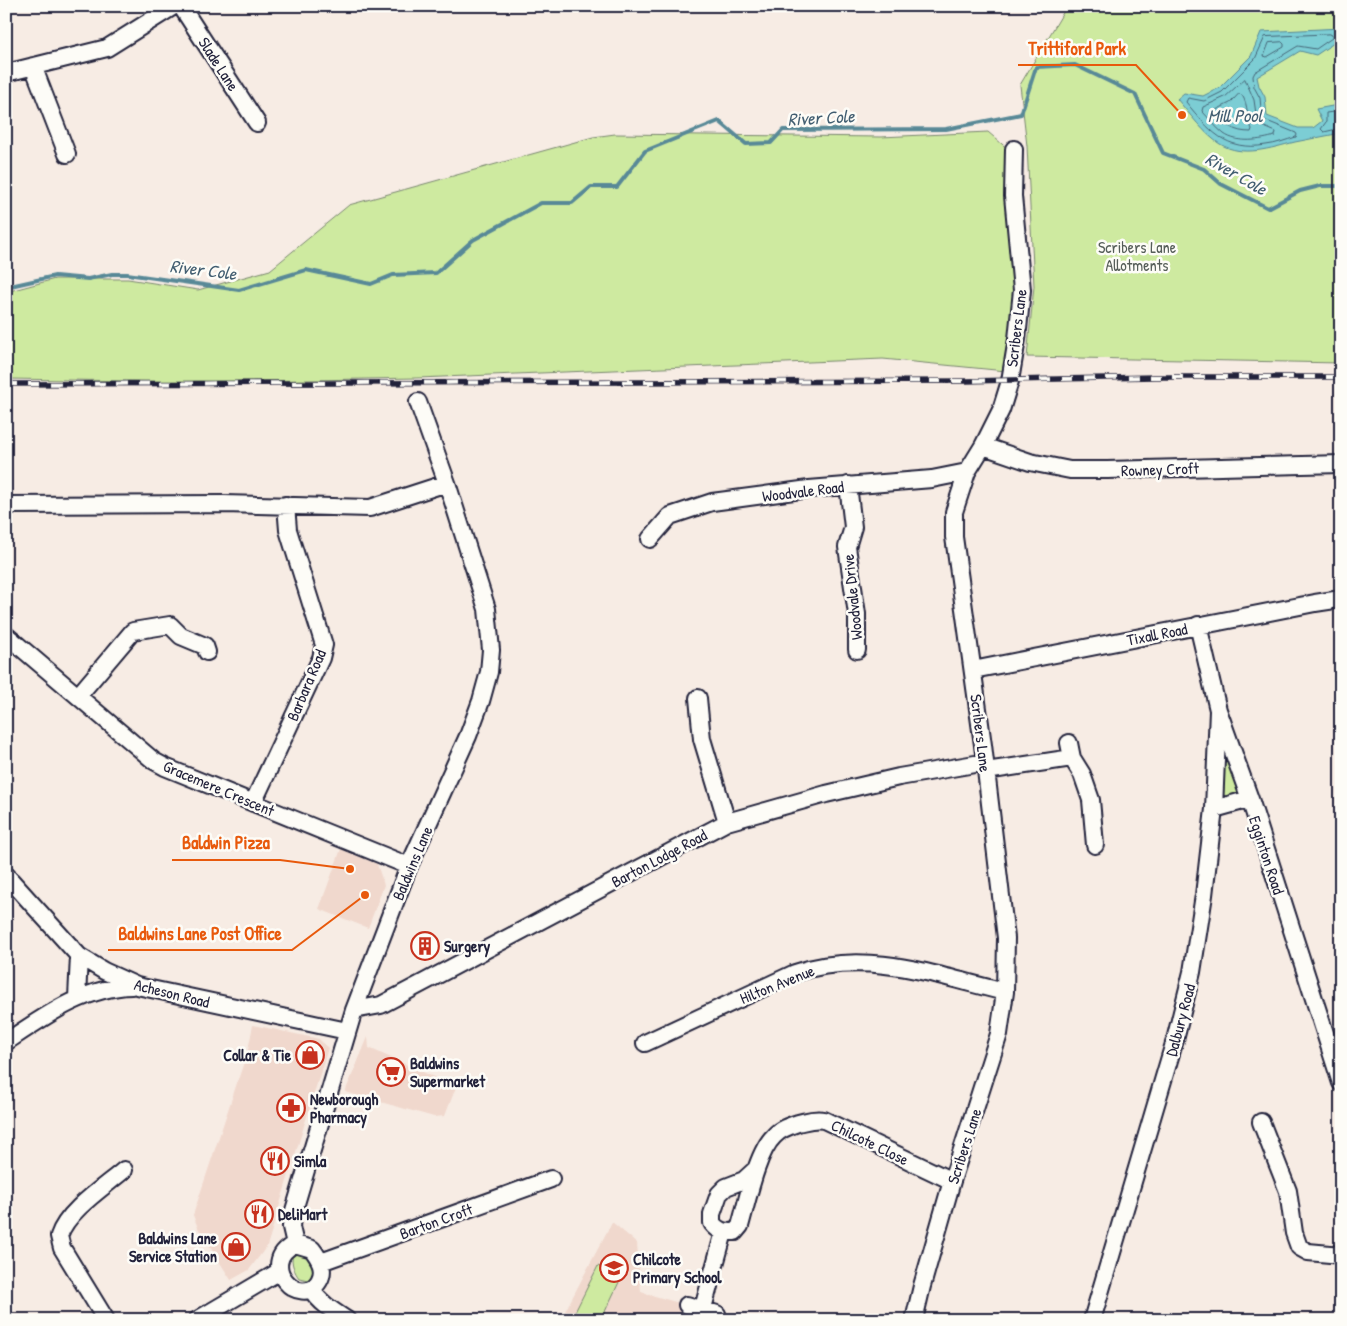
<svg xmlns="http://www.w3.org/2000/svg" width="1347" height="1326" font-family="'Patrick Hand',sans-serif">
<rect width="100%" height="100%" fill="#f7ece4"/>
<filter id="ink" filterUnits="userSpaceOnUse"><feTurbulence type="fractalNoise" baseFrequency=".02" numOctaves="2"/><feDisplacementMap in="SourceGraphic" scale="10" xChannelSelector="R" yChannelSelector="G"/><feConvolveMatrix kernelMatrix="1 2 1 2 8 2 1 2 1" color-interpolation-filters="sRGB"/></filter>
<g filter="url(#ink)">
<!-- built -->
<path fill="#f0d8cd" d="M341,849L377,864L384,885L368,928L319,909Z
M253,1025L319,1039L328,1048L267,1246L249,1270L231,1280L198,1228L193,1215L248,1050Z
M368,1037L369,1048L456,1087L445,1116L434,1117L345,1092Z
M612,1222L637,1243L641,1292L686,1305L684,1315L701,1320L561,1319Z"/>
<!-- green -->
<path fill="#ceeaa0" stroke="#78866e" d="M1067,6H1341V363L1027,357L1034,286L1027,146L1020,85Z
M988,132L1009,150L1016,290L1006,371L883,359L418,378L199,382L6,379V292L55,279H128L198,290L270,270L349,205L593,137L615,134L881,137Z
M1228,761L1243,796L1230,798L1221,794L1224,764Z
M301,1252C309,1256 313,1265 314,1274L308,1280L299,1278C295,1273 290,1262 293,1255Z
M598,1266L621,1278L601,1320H590L575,1312Z"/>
<!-- water -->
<path fill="#7ccdd4" stroke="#588997" d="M1341,28V40L1337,41L1316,55L1300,51L1257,77L1259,86L1265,97L1267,116L1298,128H1313L1322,121L1316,109L1338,105L1341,106V133C1326,136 1310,139 1295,142C1271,148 1243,158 1220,144C1206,136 1188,112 1177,99L1184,93L1203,96L1219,88L1251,56L1261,32Z"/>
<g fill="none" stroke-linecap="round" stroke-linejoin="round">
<!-- shore -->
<path stroke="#466678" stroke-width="1" d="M1330,34L1332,35V38L1316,49L1298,46L1255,72L1253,76L1254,87L1260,98L1262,119L1296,133L1297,135L1296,137C1286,140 1276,144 1266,145C1225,152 1209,130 1186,102L1188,98L1204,101L1222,92L1255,59L1265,37Z
M1282,42L1284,44V47L1267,57L1264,56L1269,43Z
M1245,79L1254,100L1257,121L1262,126L1276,132L1275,136C1261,140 1238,144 1224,134C1216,128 1209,118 1202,111L1203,107L1225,97Z
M1239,94L1242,95C1249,106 1246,118 1252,129L1251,132C1234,132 1226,126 1215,113L1216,110L1230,103Z
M1341,111L1326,113V122L1321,129L1324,132L1341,128"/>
<!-- stream -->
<path stroke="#588997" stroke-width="4" d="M6,287L55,276L88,279L112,274H127L239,290L306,270L371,284L393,275L436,273L473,240L541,203H572L591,187H617L645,151L719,121L746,144L771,143L783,130L946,129L1021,114L1036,67L1075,65L1135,94L1163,153L1204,169L1221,184L1268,208L1300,191L1320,186H1341"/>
<defs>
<path id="minor" d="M181,6L257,123
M33,66L67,154
M6,73L107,48L174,6
M983,446L1030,462L1070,470H1107L1341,464
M848,485L853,527L847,547L857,614V650
M6,505L224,504L370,508L447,483
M650,539L670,516L712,502L809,489L932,479L967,472
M1198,625L1218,710L1250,799L1341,1083
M6,635L154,761L165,767L409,866
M973,670L1315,603L1341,599
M78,696L133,631L170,625L181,636L205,646L207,652
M698,698L702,739L727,822
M1069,743L1072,758L1082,774L1091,800L1095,845
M986,771L1072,758
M253,803L321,658L324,645L288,530L286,505
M1214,809L1250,799
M6,875L79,956L104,971L137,986L347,1031
M77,998L79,956
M354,1010L381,1005L727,822L826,794L899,777L975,764H985
M6,1042C45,1016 85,987 132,986
M645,1043L795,973C867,949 934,975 1005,992
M1261,1122L1288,1191L1294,1233L1299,1247L1308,1252L1341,1255
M756,1169L744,1180L726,1187L719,1194L712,1214V1223C719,1232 724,1232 735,1232L740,1226C747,1202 757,1152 774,1136C780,1129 789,1126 798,1123C807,1121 814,1118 824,1120L952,1181
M295,1244L291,1227L292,1217L354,1010L409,866L468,736L481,701L489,672L491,650L487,609L447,483L418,402
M295,1244L312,1249C319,1258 326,1269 319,1281C301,1311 255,1263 295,1244Z
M321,1262L551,1179
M311,1289C320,1303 333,1311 347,1320
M687,1305L717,1314
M703,1308L724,1232
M106,1320L62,1248L59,1236C67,1211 104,1187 124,1170
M197,1320L280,1271
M914,1320L922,1286L952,1181L999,1034L1005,992L1006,938L983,745L954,537V512L967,472L983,446L1001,410L1010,381L1017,339L1022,290L1013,196L1014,149
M1092,1320L1175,1040L1192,972L1204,895L1214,809L1218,710"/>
</defs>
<!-- minor casing -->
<use href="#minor" stroke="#22223b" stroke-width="20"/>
<!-- minor -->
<use href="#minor" stroke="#fdfcf7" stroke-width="16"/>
<defs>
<path id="rail" d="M6,384L967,381L1154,377H1341"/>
</defs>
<!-- rail casing -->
<use href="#rail" stroke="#22223b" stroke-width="5.5"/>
<!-- rail -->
<use href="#rail" stroke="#fdfcf7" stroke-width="4" stroke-dasharray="11" stroke-linecap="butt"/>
</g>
</g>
<!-- icons -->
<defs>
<symbol id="building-ring" viewBox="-11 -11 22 22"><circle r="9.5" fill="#fdfcf7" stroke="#c8321e" stroke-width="1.5"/><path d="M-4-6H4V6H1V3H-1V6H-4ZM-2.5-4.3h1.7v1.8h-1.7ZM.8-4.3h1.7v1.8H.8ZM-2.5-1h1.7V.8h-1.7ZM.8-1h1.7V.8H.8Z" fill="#c8321e"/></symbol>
<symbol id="shop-ring" viewBox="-11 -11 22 22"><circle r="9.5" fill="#fdfcf7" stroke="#c8321e" stroke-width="1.5"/><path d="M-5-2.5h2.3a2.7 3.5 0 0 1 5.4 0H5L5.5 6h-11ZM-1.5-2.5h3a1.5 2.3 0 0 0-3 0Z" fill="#c8321e"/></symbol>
<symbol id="supermarket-ring" viewBox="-11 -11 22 22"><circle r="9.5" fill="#fdfcf7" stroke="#c8321e" stroke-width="1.5"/><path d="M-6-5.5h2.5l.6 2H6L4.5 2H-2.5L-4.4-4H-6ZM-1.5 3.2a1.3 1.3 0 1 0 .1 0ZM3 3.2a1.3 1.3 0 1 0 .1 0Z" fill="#c8321e"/></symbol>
<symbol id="pharmacy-ring" viewBox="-11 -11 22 22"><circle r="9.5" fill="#fdfcf7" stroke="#c8321e" stroke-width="1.5"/><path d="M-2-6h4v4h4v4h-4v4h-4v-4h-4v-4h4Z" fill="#c8321e"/></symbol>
<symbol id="restaurant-ring" viewBox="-11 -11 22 22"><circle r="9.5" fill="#fdfcf7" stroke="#c8321e" stroke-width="1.5"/><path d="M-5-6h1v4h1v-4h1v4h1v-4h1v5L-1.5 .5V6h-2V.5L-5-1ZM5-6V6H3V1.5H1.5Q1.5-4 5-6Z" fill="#c8321e"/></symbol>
<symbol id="school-ring" viewBox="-11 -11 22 22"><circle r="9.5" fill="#fdfcf7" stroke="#c8321e" stroke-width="1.5"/><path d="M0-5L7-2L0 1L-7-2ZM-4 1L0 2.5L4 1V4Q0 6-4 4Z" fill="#c8321e"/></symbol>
</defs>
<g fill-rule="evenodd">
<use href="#building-ring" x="409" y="930" width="32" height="32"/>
<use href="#shop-ring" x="294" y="1039" width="32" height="32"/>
<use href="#supermarket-ring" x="375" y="1056" width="32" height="32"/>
<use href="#pharmacy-ring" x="275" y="1092" width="32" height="32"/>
<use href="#restaurant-ring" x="259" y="1145" width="32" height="32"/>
<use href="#restaurant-ring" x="243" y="1198" width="32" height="32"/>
<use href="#shop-ring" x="220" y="1231" width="32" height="32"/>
<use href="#school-ring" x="598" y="1252" width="32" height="32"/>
</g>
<g text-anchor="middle" stroke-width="5" stroke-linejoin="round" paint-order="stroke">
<!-- street labels -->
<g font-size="16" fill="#22223b" stroke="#fdfcf7">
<text transform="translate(219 64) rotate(57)" y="6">Slade Lane</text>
<text transform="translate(1016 328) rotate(-83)" y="6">Scribers Lane</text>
<text transform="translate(1160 469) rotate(-2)" y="6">Rowney Croft</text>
<text transform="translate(803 491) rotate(-7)" y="6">Woodvale Road</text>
<text transform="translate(852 597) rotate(-96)" y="6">Woodvale Drive</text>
<text transform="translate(1157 634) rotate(-11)" y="6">Tixall Road</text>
<text transform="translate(306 685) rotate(-67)" y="6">Barbara Road</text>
<text transform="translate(981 733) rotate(83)" y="6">Scribers Lane</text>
<text transform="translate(219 788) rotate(23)" y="6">Gracemere Crescent</text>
<text transform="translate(1267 855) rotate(72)" y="6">Egginton Road</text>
<text transform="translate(659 858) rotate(-28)" y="6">Barton Lodge Road</text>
<text transform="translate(412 863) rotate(-67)" y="6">Baldwins Lane</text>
<text transform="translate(777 984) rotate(-22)" y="6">Hilton Avenue</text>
<text transform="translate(172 993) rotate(14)" y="6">Acheson Road</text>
<text transform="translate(1180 1020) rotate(-75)" y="6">Dalbury Road</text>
<text transform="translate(870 1142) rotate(26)" y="6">Chilcote Close</text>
<text transform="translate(964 1146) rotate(-72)" y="6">Scribers Lane</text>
<text transform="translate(436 1221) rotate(-20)" y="6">Barton Croft</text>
</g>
<!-- park labels -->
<g font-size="16" fill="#565e59" stroke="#fdfcf7">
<text x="1137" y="253">Scribers Lane<tspan x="1137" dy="18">Allotments</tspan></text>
</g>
<!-- poi labels -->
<g font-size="16" font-weight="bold" fill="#22223b" stroke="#fdfcf7" text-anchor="start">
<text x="444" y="952">Surgery</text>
<text x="291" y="1061" text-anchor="end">Collar &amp; Tie</text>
<text x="410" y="1069">Baldwins<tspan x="410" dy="18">Supermarket</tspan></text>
<text x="310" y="1105">Newborough<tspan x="310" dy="18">Pharmacy</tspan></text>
<text x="294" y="1167">Simla</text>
<text x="278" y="1220">DeliMart</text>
<text x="217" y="1244" text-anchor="end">Baldwins Lane<tspan x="217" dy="18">Service Station</tspan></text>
<text x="633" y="1265">Chilcote<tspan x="633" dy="18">Primary School</tspan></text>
</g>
<!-- water labels -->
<g font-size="18" font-style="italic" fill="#425e71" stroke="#fdfcf7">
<text x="1235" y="122">Mill Pool</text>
<text transform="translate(821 118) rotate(-3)" y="6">River Cole</text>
<text transform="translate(1236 174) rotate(30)" y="6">River Cole</text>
<text transform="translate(203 270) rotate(7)" y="6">River Cole</text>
</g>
</g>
<!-- callouts -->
<path fill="none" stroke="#e8590c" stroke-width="2" d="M1182 115L1136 65H1018M350 869L280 860H172M365 895L292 950H108"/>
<g fill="#e8590c" stroke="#fdfcf7" stroke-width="2">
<circle cx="1182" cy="115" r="5"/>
<circle cx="350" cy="869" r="5"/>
<circle cx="365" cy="895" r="5"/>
</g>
<g font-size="18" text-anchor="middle" font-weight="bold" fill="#e8590c" stroke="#fdfcf7" stroke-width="5" stroke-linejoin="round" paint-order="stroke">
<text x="1077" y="55">Trittiford Park</text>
<text x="226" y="849">Baldwin Pizza</text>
<text x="200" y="940">Baldwins Lane Post Office</text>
</g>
<!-- margin -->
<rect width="1347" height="1326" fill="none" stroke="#fdfcf7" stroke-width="25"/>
<rect x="12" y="12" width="1322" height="1301" fill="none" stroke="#22223b" stroke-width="2" filter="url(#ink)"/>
</svg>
